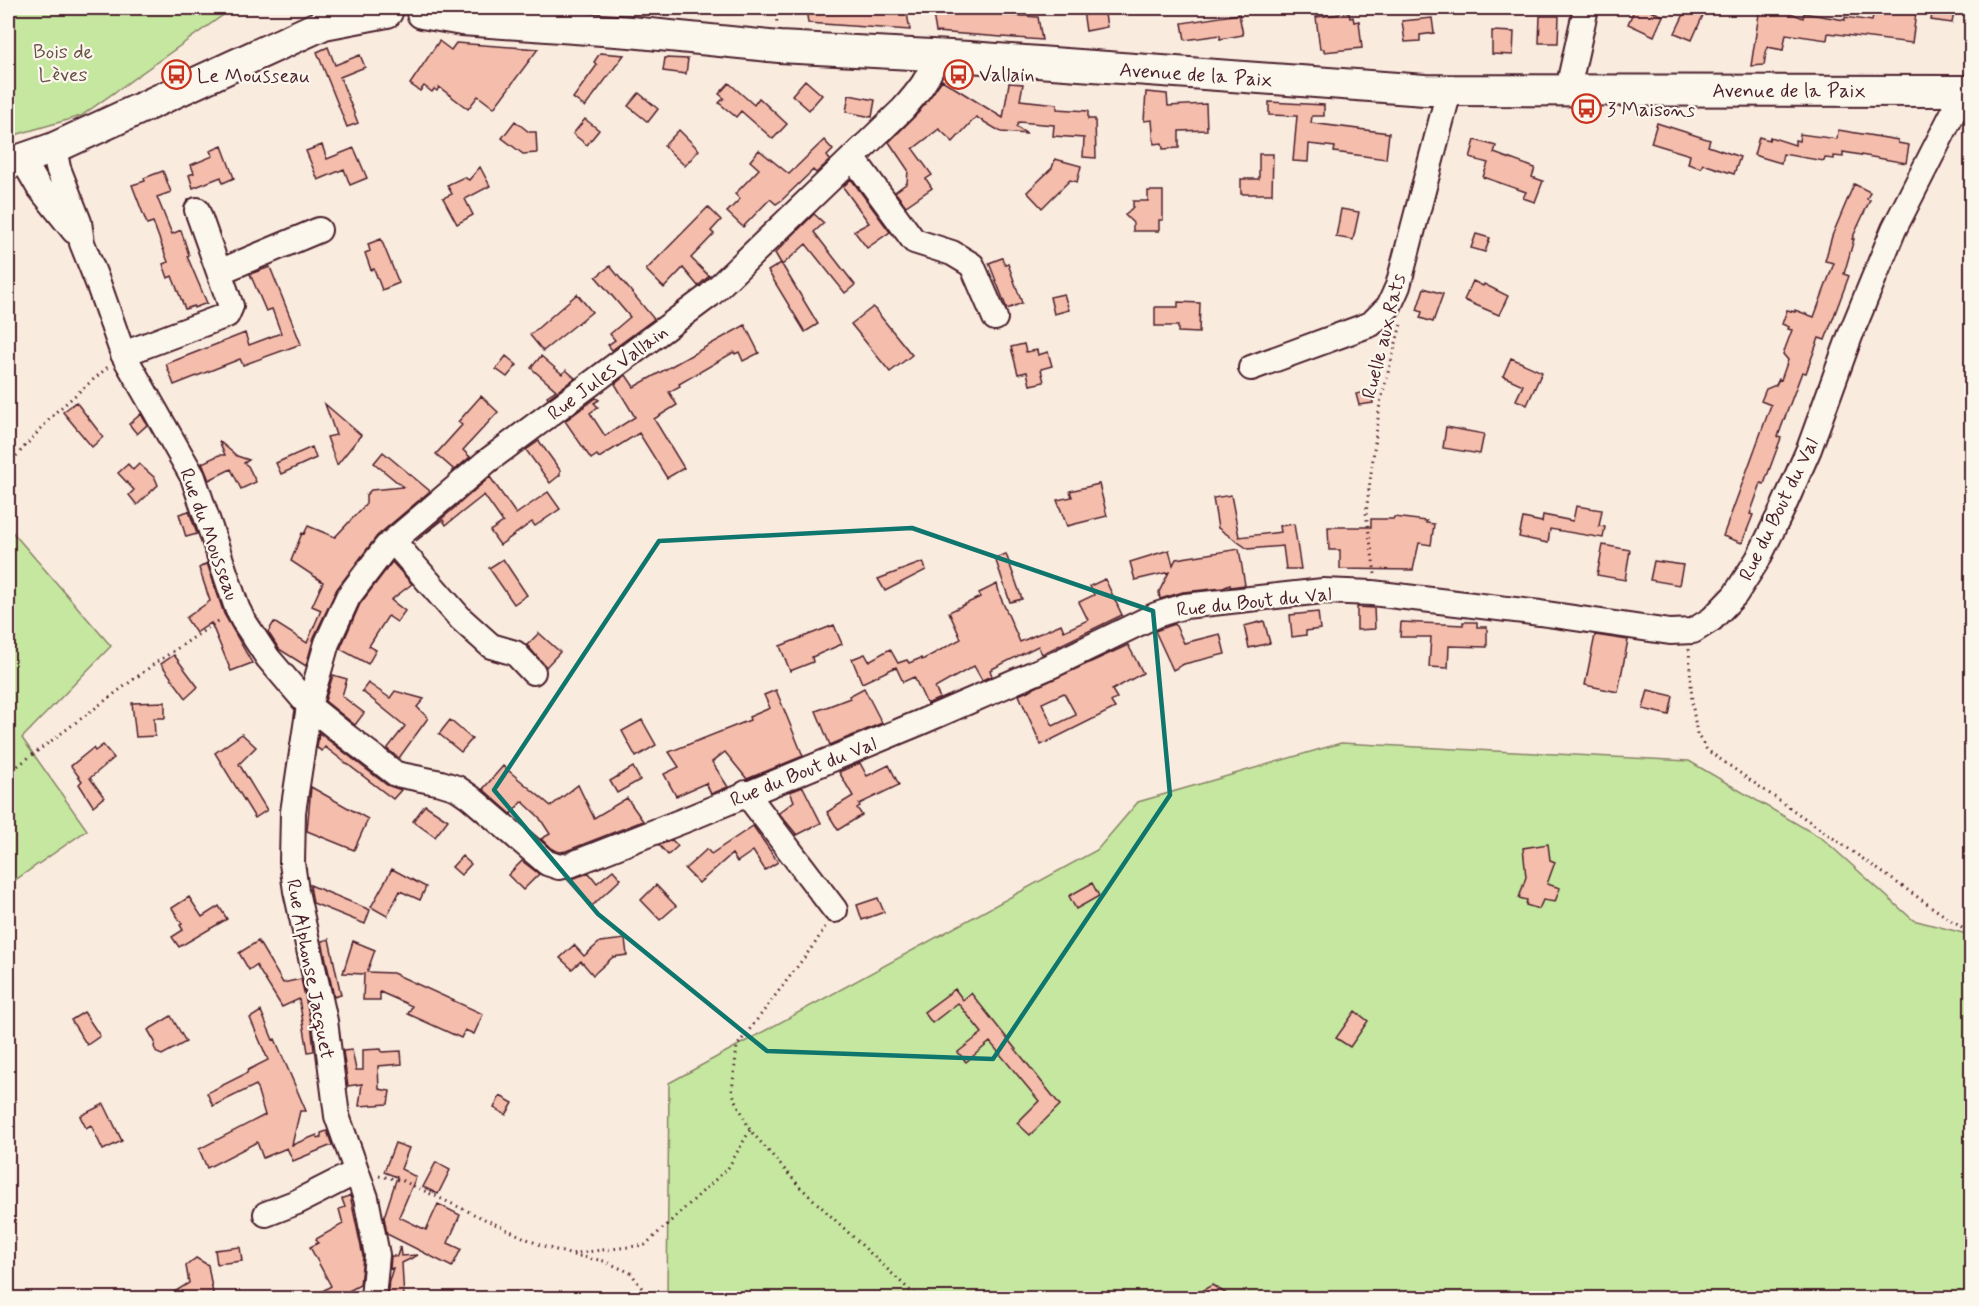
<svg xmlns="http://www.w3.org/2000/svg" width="1979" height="1306" font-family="Mynerve,sans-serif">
<rect width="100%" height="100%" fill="#faebdf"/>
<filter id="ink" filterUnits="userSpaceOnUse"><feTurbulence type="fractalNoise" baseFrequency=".0167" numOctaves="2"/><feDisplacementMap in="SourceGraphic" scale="12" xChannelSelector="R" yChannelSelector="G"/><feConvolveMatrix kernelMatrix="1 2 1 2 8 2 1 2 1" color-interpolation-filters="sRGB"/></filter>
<g filter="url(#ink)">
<!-- green -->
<path fill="#c5e7a0" stroke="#888366" stroke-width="1.5" d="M8,8H233L81,116L8,137Z
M8,527L111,646L22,738L87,830L8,885Z
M1341,743L1689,761L1823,839L1913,920L1971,935V1298H667L669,1083L1097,850L1138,802Z"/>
<!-- building -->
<path fill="#f5bdab" stroke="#4a1f2b" stroke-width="1.5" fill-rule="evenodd" d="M806,8H906L910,30L808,23Z
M932,8H1008V15L1038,17L1042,40L936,32Z
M1104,8L1107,27L1086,31L1083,11Z
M1635,8H1645L1663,16L1654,36L1628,24Z
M1687,8L1704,13L1692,40L1675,33Z
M1762,8H1779L1803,18L1804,13L1845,20V17L1872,21L1874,8L1916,13L1912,43L1828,33L1827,40L1786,34L1783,50L1767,47L1764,65L1751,66L1759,14Z
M1933,8H1955L1952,23L1931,20Z
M1349,13L1350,18L1353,17L1354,22L1359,21L1362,48L1324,52V49H1320L1316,17Z
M1239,14L1243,35L1220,39V35L1185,40L1182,23Z
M1540,16H1559L1558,43H1539Z
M1432,18L1434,33L1420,35V41L1405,42L1402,21Z
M1492,31L1514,32L1513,55L1492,54Z
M439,41L451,50L456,43L538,49L494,108L478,96L468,109L439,87L437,91L434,89L432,92L424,86L420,91L410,84Z
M328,47L335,65L360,55L365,67L340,77L358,123L347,127L317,52Z
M600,53L624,55L585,107L573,98L597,65L594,62Z
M665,58L688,59L686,74L663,71Z
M805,80L822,95L809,110L792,95Z
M942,80L1003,118L1009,83L1023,84L1020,100L1057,104V109L1088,111V119H1095L1096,158L1083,157L1084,138L1053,136L1054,125L1019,122L1016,127L1027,134L1001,132L976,117L953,142L939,129L913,149L932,175L926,179L932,188L906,206L895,192L907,183L908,170L889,142L919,112Z
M729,83L754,105L759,98L787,124L773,139L741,111L736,117L719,103L724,98L719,94Z
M1146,92L1167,94L1168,106L1206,104L1207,130L1179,131V148L1163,149L1162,143L1154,144L1152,120L1144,121Z
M639,93L658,109L648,122L628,106Z
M849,95L875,100L872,117L846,112Z
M1269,102L1324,105V116H1312L1311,123L1389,133L1386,159L1334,152L1335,147L1309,144L1308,162L1293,161L1297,116L1269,115Z
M585,119L599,130L587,145L573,134Z
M515,121L529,132H536L537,153L523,154L502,138Z
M1657,123L1710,140L1708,146L1740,157L1734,174L1703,164L1701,168L1688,164L1690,155L1651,143Z
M679,130L699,150L685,166L664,146Z
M1838,130L1898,140V143L1909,145L1906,163L1843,152V157L1834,156V159L1825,158L1824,161L1783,154L1781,163L1754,155L1759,137L1769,140L1770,137L1795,145V140L1799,141L1800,134L1837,139Z
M824,140L833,150L827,156L830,160L816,173L813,170L782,200L776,204L770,199L743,227L727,212L740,199L735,194L759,169L750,161L759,150L789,174Z
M1475,140L1496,146L1494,153L1535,168L1532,177L1543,181L1535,202L1523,198L1526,192L1483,177L1488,163L1470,158Z
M322,145L327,159L354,148L367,178L350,185L344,169L318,180L306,151Z
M222,146L234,178L223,183L221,177L193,188L189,175L194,173L191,165L213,156L210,151Z
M1259,154H1273L1272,194H1241V179H1259Z
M1055,159L1081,166L1077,182L1070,180L1042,208L1027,192L1052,168Z
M480,167L490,186L465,199L473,215L457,224L443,198L452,194L447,185L464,177L469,180Z
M163,171L171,192L157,197L172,234L181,230L189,255L187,256L207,303L194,308V306L185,309L172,276L168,278L163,264L168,262L153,222L147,224L132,185L145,181L144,178Z
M851,179L890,232L867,248L854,231L869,223L843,187Z
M1854,184L1870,192L1867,199L1870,200L1852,239H1854L1844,274L1849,276L1825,340L1819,338L1806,373L1802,372L1781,428L1778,437L1781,438L1764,484L1761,483L1750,514L1753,515L1742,543L1723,536L1771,405L1761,401L1766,389L1776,385L1779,379L1781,380L1788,360L1783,354L1792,330L1788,329L1789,327L1782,324L1787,310L1795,312V310L1814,317L1834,263L1825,261L1832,236Z
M1148,191H1163V220H1159V231H1133V223L1125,215L1133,207V201H1148Z
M708,207L721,220L711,231L714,234L691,258L709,276L698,286L683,268L664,288L646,270Z
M1341,209L1359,212L1353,240L1336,237Z
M814,214L824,223L814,232L855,285L845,293L806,244L782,265L775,253Z
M1476,234L1490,238L1485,252L1471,248Z
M381,239L399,283L382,290L374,269L371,270L365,253L370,251L368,244Z
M1002,258L1005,265L1008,264L1022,303L1007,309L989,263Z
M781,263L818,324L805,332L768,271Z
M610,266L654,319L612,350L608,345L615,340L610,334L630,317L596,277Z
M270,267L301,344L243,365L240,359L174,385L166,364L245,333L249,345L281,333L272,309L266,311L250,274Z
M1473,281L1483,286L1484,284L1508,296L1499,315L1464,300Z
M1424,288L1443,294L1433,322L1420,318L1422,312L1417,310Z
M577,294L592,312L543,351L530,335Z
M1064,294L1069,310L1054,314L1050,297Z
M1178,302L1200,303L1199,333L1178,332V326H1155V307H1178Z
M873,307L912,355L890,372L851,324Z
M745,325L759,353L743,361L739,352L735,354L734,352L679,384L680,386L669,392L677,405L654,419L684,468L667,478L639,433L599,458L597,455L591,459L565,421L596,398L599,400L594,403L598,407L590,413L605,436L635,417L615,384L626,375L634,387Z
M1024,344L1026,352L1037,350L1038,355L1048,352L1052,366L1041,369L1044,382L1030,385L1027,372L1018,374L1011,347Z
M506,356L517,365L507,377L496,369Z
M541,356L562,374L566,370L575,378L548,398L547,396L556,390L531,368Z
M1511,358L1542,372L1527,405L1516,400L1523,385L1503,376Z
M1371,391L1373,403L1359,405L1356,394Z
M481,396L498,412L463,450L470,457L451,473L453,469L436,454L462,425L458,422Z
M76,402L103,437L92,447L63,412Z
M325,404L361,435L337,465L327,437L336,435Z
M141,414L147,425L137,434L129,424Z
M1446,427L1484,434L1480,454L1443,448Z
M219,441L237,456L249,460L244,463L248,466L256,482L241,489L231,469L209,480L202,463L219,455H225Z
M539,441L560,470V475L550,483L526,450Z
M312,447L316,458L281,474L276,463Z
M383,452L430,491L377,536L337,589L314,637L306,666L279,649L268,632L274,622L307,643L321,610L312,606L323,582L291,561L302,533L304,534L308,526L335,537L366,504V495L371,490L403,487L374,463Z
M128,464L133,470L139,464L155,478L158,485L137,505L129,495L134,490L118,473Z
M490,477L516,514L548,492L560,509L535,526L532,522L500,545L490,531L503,522L484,495L446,525L443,520L416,541Z
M1099,484L1107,516L1067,526L1057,500L1072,497L1070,491Z
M1231,495L1239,537L1281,532L1280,526L1294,524L1301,569H1286L1283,546L1248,549L1218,528L1213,498Z
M1576,506L1602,510L1599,526L1605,527L1603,538L1550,529L1548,543L1519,537L1523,518L1542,522L1543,515L1573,521Z
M189,511L197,534L186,537L179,514Z
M1394,517L1427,521L1426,523L1434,524L1431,545L1419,543L1413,570L1340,569V550H1329L1328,527H1371V519H1393Z
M1603,545L1630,550L1625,580L1597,575Z
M1239,549L1245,585L1230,587V585L1223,588L1183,592L1160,599L1159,592L1169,572L1135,580L1130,562L1169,550L1173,565L1176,559Z
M1006,554L1022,599L1010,602L995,558Z
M503,559L527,595L514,604L489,568Z
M1654,561L1683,565L1679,585L1650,580Z
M392,562L412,584L391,600L405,611L397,622L388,616L369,646L376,650L368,664L340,649L360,604Z
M923,562L926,570L885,591L878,579Z
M207,563L224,614L252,663L231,671L211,623L196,633L186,618L210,601L199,568Z
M1105,579L1122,615L1042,654L1038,646L990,670L992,676L982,680L974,666L935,688L940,698L927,704L914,677L903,682L896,667L862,683L852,659L865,654L869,661L890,649L898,663L907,660L909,663L921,658L922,660L961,639L949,612L980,597L979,593L997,584L1000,596L1020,642L1061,624L1064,631L1088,620L1079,602L1094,595L1090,586Z
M1357,607L1374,608L1375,629L1357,630Z
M1318,612L1320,629L1306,631V635L1292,637L1290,615Z
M1264,621L1270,643L1249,648L1244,626Z
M1401,622L1463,625V622H1477V627H1487V647L1449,646L1448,668L1429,667L1431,637H1400Z
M1175,624L1184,643L1220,634L1225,654L1184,664L1173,670L1155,631Z
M834,625L842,644L812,657L813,662L790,671L780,646Z
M539,633L560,652L546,667L527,645Z
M1595,635L1628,640L1618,692L1585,685Z
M1128,645L1143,673L1112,690L1117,698L1111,702L1115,708L1041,745L1019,695ZM1064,693L1076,715L1053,726L1042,703Z
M174,655L198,687L186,698L161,664Z
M333,675L347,679L342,696L364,713L355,725L325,701Z
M368,683L390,698L395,691L424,699L417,707L428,718L399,758L387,749L405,726L362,691Z
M864,688L882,723L830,745L816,711L850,698L849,696Z
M776,690L803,756L747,779L725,752L712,762L728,787L711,794L706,783L676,796L664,774L679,767L669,752L750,720L749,717L770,708L764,695Z
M1648,690L1673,696L1669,715L1643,709Z
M165,702V718H154L155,736L136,737L132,703Z
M450,720L472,739L461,752L439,734Z
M642,720L656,745L636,757L622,731Z
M319,733L387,785L401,790L393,799L325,747L322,751L317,748Z
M242,734L256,747L239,764L267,810L255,818L215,753Z
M103,745L114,758L90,778L104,797L93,806L79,784L82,781L71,766L93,748L95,751Z
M860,763L867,776L889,765L899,785L859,804L860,806L857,808L862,815L838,830L827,812L853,796L839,772Z
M503,766L551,806L578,785L594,818L627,798L643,821L566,851L560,852L554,850L541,839L550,834L539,817L522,801L511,814L483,789Z
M633,767L640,780L617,793L610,781Z
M311,787L368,819L354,850L307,831Z
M803,787L821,823L797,835L779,813L794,801L790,792Z
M425,805L448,820L435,837L413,821Z
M753,826L778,862L765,870L753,851L737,862L732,854L699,883L685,869L707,849L711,854Z
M672,840L678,846L668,855L659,845Z
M1548,844L1550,860L1555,862L1547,884L1560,888L1555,902L1543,900L1539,909L1526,905L1527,900L1519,898L1526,877L1523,848Z
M462,856L471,864L461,875L452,867Z
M522,861L539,874L523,890L508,875Z
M392,869L426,887L420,900L400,891L387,916L371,907Z
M613,870L621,879L592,906L568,880L589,873L597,883Z
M1092,883L1099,896L1076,909L1069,896Z
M310,885L370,910L365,924L313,903Z
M656,885L676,906L660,920L641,900Z
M189,897L202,917L219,906L227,919L179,947L172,937L183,930L180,925L182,924L172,908Z
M878,898L884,912L862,920L857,905Z
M329,939L341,995L334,997L322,941Z
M625,939L627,955L613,957L593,975L581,961L572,969L560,958L574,945L584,956L600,942Z
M258,941L283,983L301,979L311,1023L314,1051L308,1052L299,999L282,1007L256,965L249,970L239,953Z
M353,941L375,950L367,972L393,973L483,1014L474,1034L465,1030L461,1038L408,1014L412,1006L380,992V1000H363L364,974L343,973Z
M955,989L963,1000L971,993L1060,1105L1030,1135L1017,1123L1039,1101L990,1042L966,1062L958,1052L982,1033L958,1003L932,1023L924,1012Z
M261,1011L273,1040L275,1039L306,1111H300L292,1145L317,1135L318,1138L321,1137V1133L327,1131L332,1145L293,1161L287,1148L263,1158L257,1142L207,1168L199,1149L265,1115L256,1085L213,1106L207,1093L247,1073L248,1070L268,1060L250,1018Z
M1355,1011L1368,1021L1350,1047L1336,1038Z
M84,1012L100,1036L87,1045L71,1020Z
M171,1016L186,1042L162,1055L157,1053L154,1047L155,1042L148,1030Z
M381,1049L382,1052L401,1051L402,1064L378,1066L379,1089L390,1091L388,1104L359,1106L362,1084L348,1086L343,1051L352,1050L356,1070H363V1050Z
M500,1096L513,1103L506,1115L494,1108Z
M104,1104L122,1141L103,1150L91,1125L86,1128L80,1116Z
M395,1143L409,1148L401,1169L416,1177L399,1217L426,1230L438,1204L460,1215L448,1243L461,1249L452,1267L387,1234L384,1217L397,1177L384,1172Z
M436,1162L450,1170L438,1194L423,1187Z
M350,1195L363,1256L360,1285L334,1299H309L331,1286L310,1247L318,1243L316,1239L343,1224L339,1209L345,1207L342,1199Z
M240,1247L242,1261L217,1264L215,1250Z
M400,1247L401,1256L418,1255L402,1263L404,1299H387L389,1281L393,1268L390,1269L391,1256H397Z
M196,1258L208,1265L214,1299H163L189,1283L186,1266Z
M1212,1285L1235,1299H1187Z"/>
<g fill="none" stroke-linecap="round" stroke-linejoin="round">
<defs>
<path id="minor" d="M1571,91V75L1586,8
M54,148L58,168L79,222L82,243L98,283L123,354L193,477L237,608L243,620L268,658L309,706L345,735L396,774L441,783L457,788L470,797L547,863L559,867L570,865L690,818L919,723L1053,665L1156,615L1185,606L1323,591L1372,593L1540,613L1670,632L1693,631L1712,619L1735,595L1758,559L1782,510L1809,449L1850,336L1894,229L1957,105L1960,91
M853,158L914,241L952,253L972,265L995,318
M23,160L38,186L74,231
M219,272L319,230
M123,354L227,315L231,306L197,210
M1251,368L1371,324L1389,306L1398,286L1449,91
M393,541L461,619L491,646L515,653L533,672
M746,793L835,910
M266,1214L297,1202L356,1172
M373,1298L377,1255L366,1198L337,1116L325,1021L296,891L292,863L293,812L309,706L327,643L348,597L386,547L486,462L710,295L903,109C918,92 930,78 936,55"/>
<path id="major" d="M422,13L462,20L630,32L779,47L969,57L1425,90L1972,91
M8,164L54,148L324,24L387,12"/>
</defs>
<!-- minor casing -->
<use href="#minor" stroke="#4a1f2b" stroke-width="28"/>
<!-- major casing -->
<use href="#major" stroke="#4a1f2b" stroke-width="34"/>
<!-- path -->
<path stroke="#4a1f2b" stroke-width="3" stroke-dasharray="1.5 4.5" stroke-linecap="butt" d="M776,8L777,24
M8,465L57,411L109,366
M1375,574L1366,513L1380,403L1401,324
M1689,649L1692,702L1697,734L1707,750L1972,935
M8,773L157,662L220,620
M825,927L816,942L737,1046L732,1092L750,1130L800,1187L918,1298
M379,1176L401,1180L540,1245L569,1254L645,1245L728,1168L750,1130
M573,1255L604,1261L631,1273L649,1298
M1275,1298L1278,1297L1283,1298"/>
<!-- minor -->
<use href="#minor" stroke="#fbf7ec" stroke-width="24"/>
<!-- major -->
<use href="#major" stroke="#fbf7ec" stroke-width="30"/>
</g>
</g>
<!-- marked area -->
<path fill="none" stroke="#0f766e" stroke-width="4.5" stroke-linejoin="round" d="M912,528L1153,611L1170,795L993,1059L767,1051L598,914L494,790L659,541Z"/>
<!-- icons -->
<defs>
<symbol id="bus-ring" viewBox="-11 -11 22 22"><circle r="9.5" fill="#fbf7ec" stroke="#c8321e" stroke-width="1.5"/><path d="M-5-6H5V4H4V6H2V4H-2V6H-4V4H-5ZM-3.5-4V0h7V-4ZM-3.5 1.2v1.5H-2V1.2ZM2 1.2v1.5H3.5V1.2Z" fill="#c8321e"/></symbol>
</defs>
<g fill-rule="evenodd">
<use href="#bus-ring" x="942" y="58" width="33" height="33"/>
<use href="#bus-ring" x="160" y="58" width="33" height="33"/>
<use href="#bus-ring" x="1570" y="92" width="33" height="33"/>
</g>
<g text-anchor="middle" stroke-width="4.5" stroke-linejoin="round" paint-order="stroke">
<!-- park labels -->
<g font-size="20" fill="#695148" stroke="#fbf7ec">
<text x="63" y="58">Bois de<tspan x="63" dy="23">Lèves</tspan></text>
</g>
<!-- poi labels -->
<g font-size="20" fill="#4a1f2b" stroke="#fbf7ec" text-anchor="start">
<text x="979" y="81">Vallain</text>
<text x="197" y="82">Le Mousseau</text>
<text x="1607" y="116">3 Maisons</text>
</g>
<!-- street labels -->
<g font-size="20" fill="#4a1f2b" stroke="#fbf7ec">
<text transform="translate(1196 74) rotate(4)" y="7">Avenue de la Paix</text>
<text x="1789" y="97">Avenue de la Paix</text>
<text transform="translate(1383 336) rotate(-76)" y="7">Ruelle aux Rats</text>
<text transform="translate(607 372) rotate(-37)" y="7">Rue Jules Vallain</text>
<text transform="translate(1778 509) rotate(-64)" y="7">Rue du Bout du Val</text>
<text transform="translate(210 534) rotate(70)" y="7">Rue du Mousseau</text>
<text transform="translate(1254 601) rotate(-6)" y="7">Rue du Bout du Val</text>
<text transform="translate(803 771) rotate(-22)" y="7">Rue du Bout du Val</text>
<text transform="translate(311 969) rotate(79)" y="7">Rue Alphonse Jacquet</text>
</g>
</g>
<!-- margin -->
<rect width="1979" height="1306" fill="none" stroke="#fbf7ec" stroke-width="30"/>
<rect x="15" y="15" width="1949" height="1276" fill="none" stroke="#4a1f2b" stroke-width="2" filter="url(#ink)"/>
</svg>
